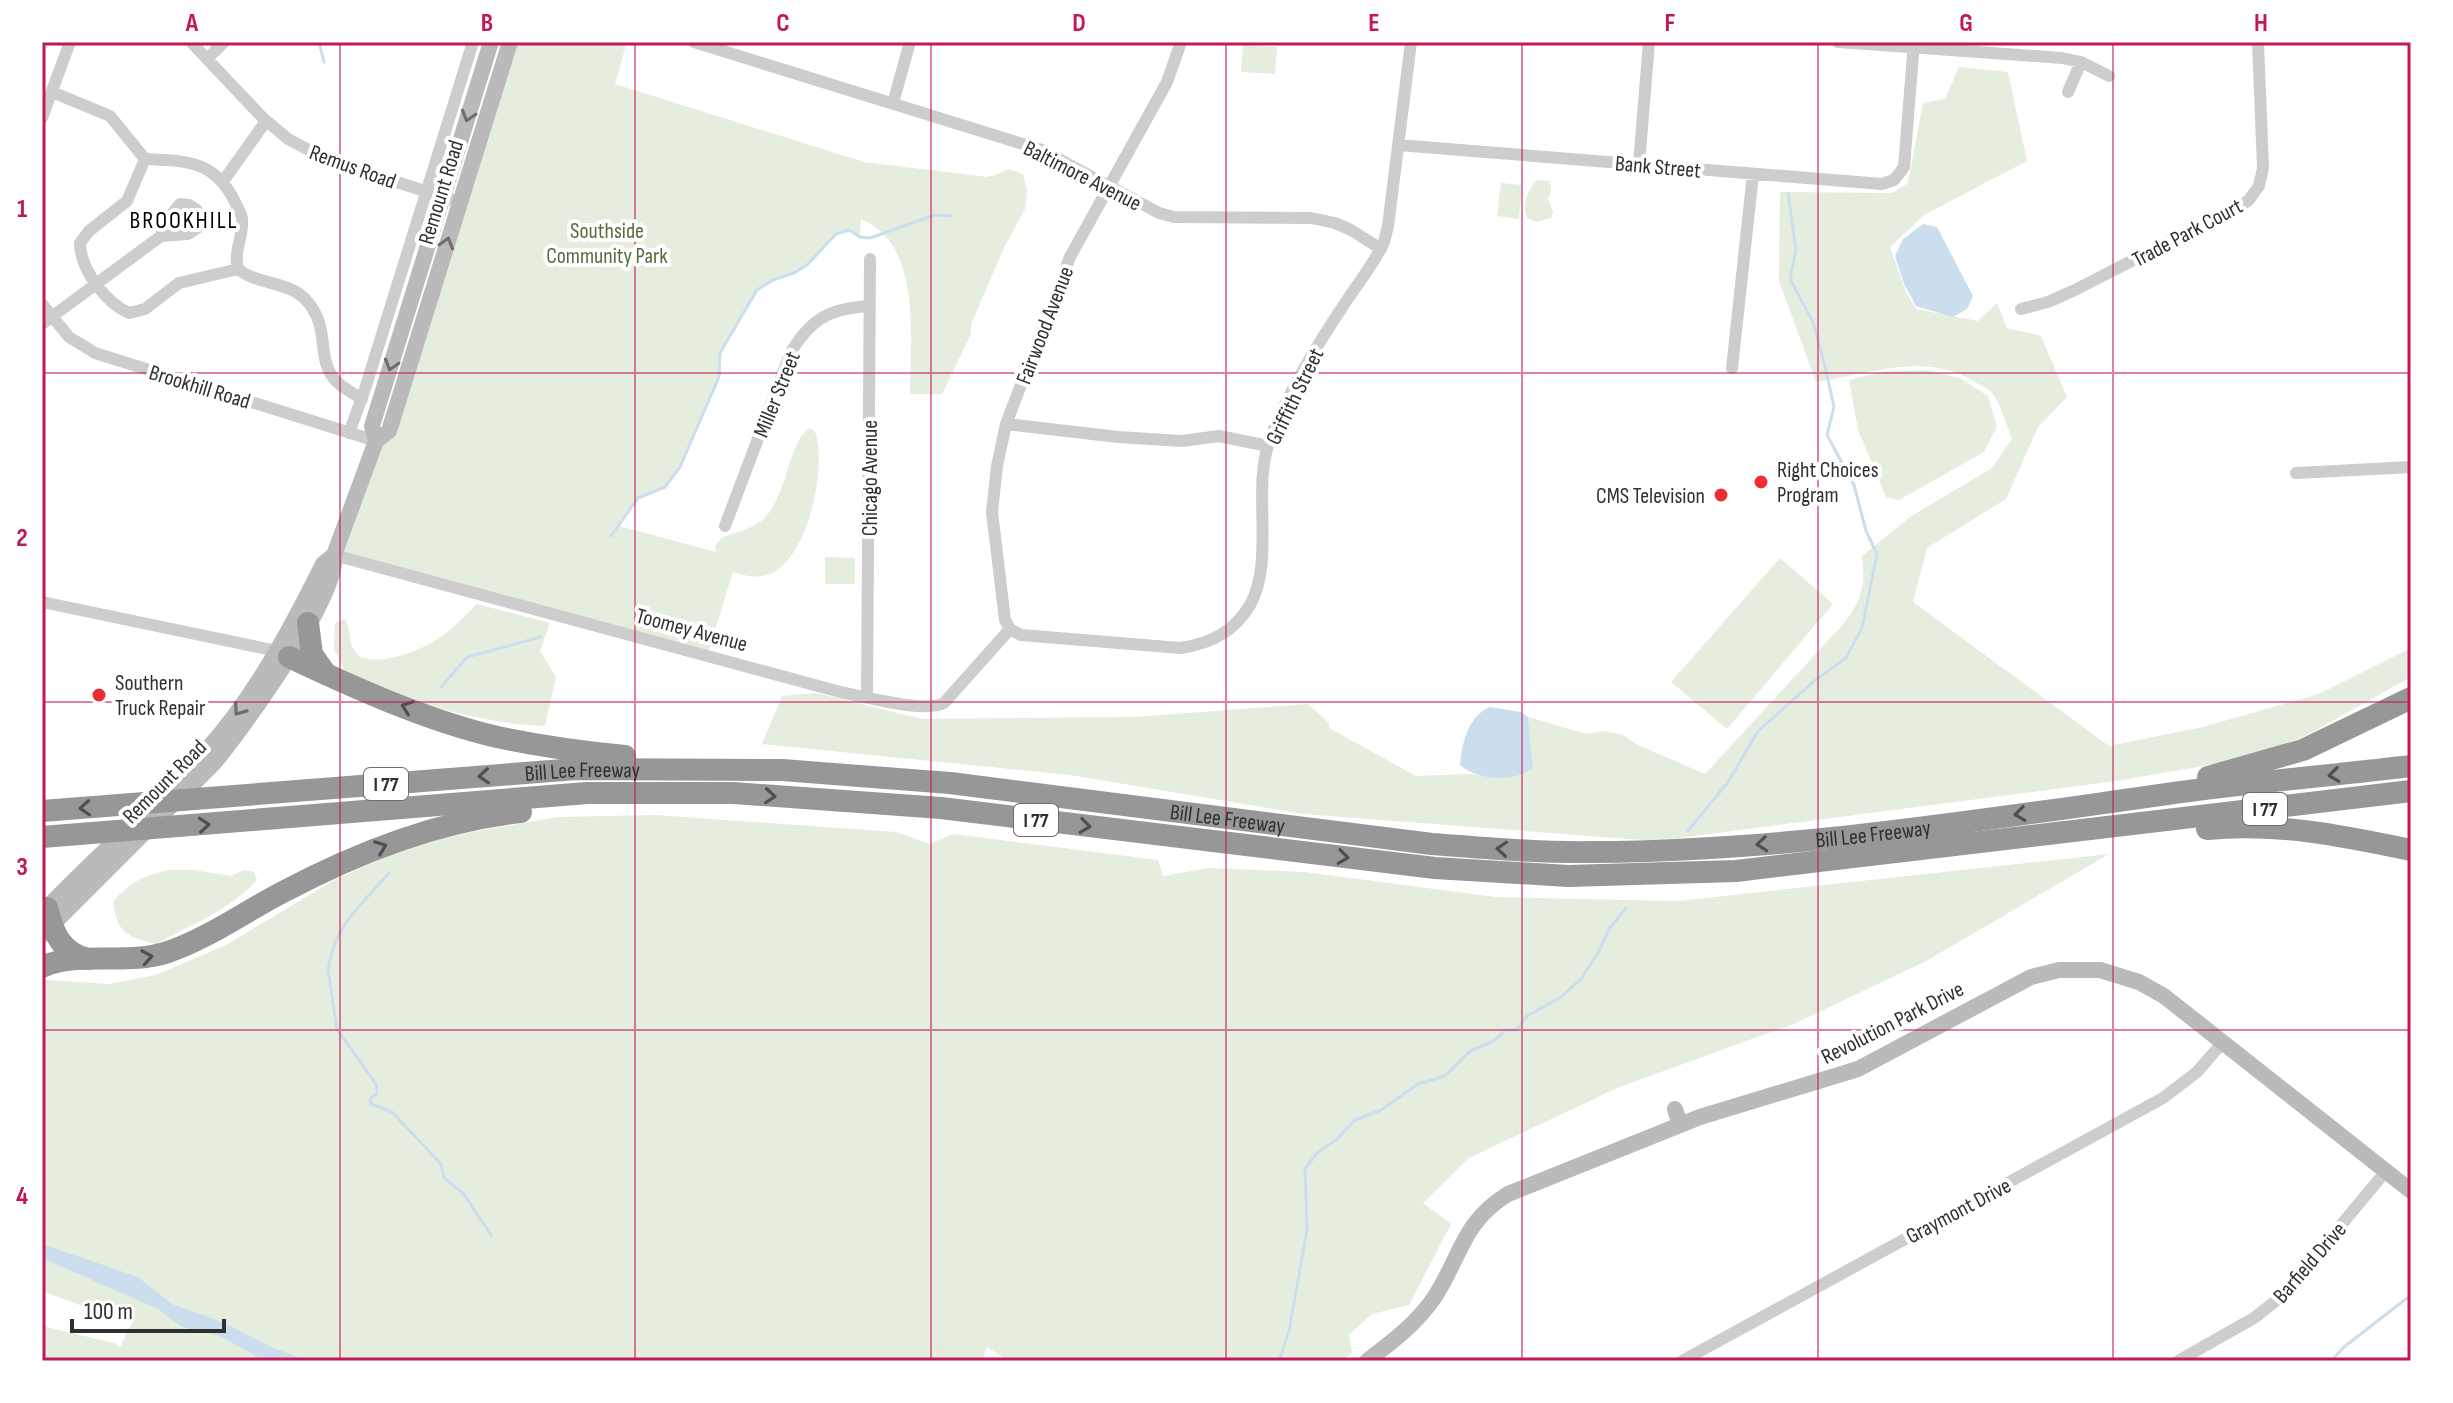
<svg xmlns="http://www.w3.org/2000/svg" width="2453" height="1403" font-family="'Sofia Sans Condensed',sans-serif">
<rect width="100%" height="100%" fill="#fff"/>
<!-- green -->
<path fill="#e5edde" d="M510,42H627L615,84L864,162L987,177L996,175L1008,169L1023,174L1027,191L1025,209L1004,248L971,324V334L942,394H910C910,340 923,244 861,219L860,237L849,230L836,234L807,265L794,273L773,280L757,290L720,353L719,377L680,467L665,487L638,498L619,526L716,552L715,546L721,538C735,533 749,530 761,521C787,501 789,438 810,428L815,432C828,467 807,567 764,576C754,578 742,575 733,572L707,656L334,555L389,430Z
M1243,45L1277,47L1275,74L1241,72Z
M1959,67L2008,72L2027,161L1924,215L1890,247L1906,292L1916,309L1978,321L1997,303L2007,328L2041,336L2067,397L2038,427L2006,499L1927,548L1913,602L2109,746L2203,727L2319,694L2411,648V677L2307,735L2256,757L2116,781L1655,841L1303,814L1070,775L762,744L782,696L816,693L922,719L1134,717L1308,704L1329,723V728L1416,776L1470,774L1495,778L1533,768L1528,717L1586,734L1605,731L1623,735L1638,745L1705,774L1845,622C1862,598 1866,586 1862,556L1910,517L1992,468L2012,439C2006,425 2001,403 1991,392C1988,388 1980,385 1975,382C1927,351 1868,374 1816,382L1779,281L1780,192L1892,193L1908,183L1923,103L1945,99Z
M1537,180L1550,181L1551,193L1548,199L1553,212L1551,218L1536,222L1527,218C1522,205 1527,190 1537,180Z
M1501,183L1522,185L1519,219L1497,216Z
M1924,370L1960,378L1988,396L1997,426L1984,452L1899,500L1886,497L1858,430L1849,380L1881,372Z
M825,557L855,558V584H825Z
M1780,558L1833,604L1727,729L1671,682Z
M477,604L550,623L540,651L556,677L545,726C476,723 413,702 348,677L334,649L335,623L344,619C352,627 347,643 356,653C373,670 423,650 439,638C453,629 465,615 477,604Z
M656,815L896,832L930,844L953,834L1158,860L1163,876L1209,868L1305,872L1495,897L1678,901L2109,854L1928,960L1796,1023L1617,1088L1469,1158L1423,1203L1451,1224L1409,1305L1372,1314L1349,1335L1352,1353L1341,1361H1008L987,1347L982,1361H42V1326L114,1343L120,1347L134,1319L96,1311L42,1291V985L46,980L109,984L156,975L226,945L336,879L425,840L558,817Z
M168,870H194L231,876L244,870L254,872L257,880C232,909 188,926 156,944C126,936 118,934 113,902C129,882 144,876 168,870Z"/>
<!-- water -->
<path fill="#cadeee" d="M1923,224L1937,227L1973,296L1967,309L1953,317L1916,306L1904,284L1895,256L1903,239Z
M1490,707L1521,712L1528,717L1533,768C1513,783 1479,781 1460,765C1462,743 1468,716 1490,707Z
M42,1244L138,1277L172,1304L220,1321L271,1347L309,1361H265L220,1336L182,1327L158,1309L42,1258Z"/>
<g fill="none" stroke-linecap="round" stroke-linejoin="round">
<!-- stream -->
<path stroke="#cadeee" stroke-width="3" d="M319,42L324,62
M611,536L638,498L665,487L680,467L719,377L720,353L757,290L773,280L794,273L807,265L836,234L849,230L860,237L870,238L935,215L951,216
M441,687L467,657L541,637
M1688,831L1728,782L1758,731L1813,682L1846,658L1862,628L1877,554L1866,531L1854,485L1827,435L1834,407L1824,362L1813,322L1790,279L1796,250L1788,193
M389,873C361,905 334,926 328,970L337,1029L376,1084L377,1093L370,1099L371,1104L392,1112L441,1164L444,1178L463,1193L491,1235
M1279,1361L1289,1331L1307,1230L1305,1169L1318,1152L1337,1139L1355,1120L1381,1110L1418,1084L1445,1076L1470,1051L1494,1041L1506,1030H1516L1527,1016L1561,997L1581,979L1598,953L1609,929L1626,908
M2331,1361L2344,1347L2411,1295"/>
<!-- street -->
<path stroke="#cdcdcd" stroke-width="12" d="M191,42L262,117L288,139L328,160L459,202
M694,42L1042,150L1159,213L1174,217L1311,218L1335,223L1351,230L1381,249
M1838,42L2062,58L2081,62L2109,76
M207,59L224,42
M52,92L110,116L145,159L127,201L89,231L80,243C80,269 106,303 129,313L145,309L179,283L238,269C257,285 289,281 306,300C330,326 317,354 332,376C338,386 352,392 362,399
M2068,92L2081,62
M893,103L910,42
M42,118L70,42
M1398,145L1882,184L1894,180L1904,167L1914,42
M145,159C186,161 215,160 235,202C237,207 242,214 242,219C244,236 233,251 238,269
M1639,164L1649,42
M224,180L266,121
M42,304L69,337L95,353L376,441
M2021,309L2048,302L2075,290L2248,201L2259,186L2263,168L2258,42
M42,324L161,236L167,220L180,204L189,205L197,210L199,220L197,228L188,234L161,236
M1732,368L1753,174
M1006,424L1118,437L1182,441L1219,436L1268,446
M349,433L365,389L473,42
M2296,473L2411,467
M725,526L790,354C810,319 830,308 870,306
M334,555L844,693C867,697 924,713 944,703L1010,629
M42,602L277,651
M1010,629L1021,635L1180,648C1210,644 1235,631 1250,605C1275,561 1252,491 1269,442C1284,399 1319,342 1345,303C1358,283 1374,264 1384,242L1388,226L1411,42
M1010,629L1005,620L992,512L997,466L1006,424L1070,257L1167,82L1181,42
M867,697L870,259
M1682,1361L2163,1098L2197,1072L2223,1042
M2178,1361L2254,1318L2282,1296L2386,1171"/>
<!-- secondary -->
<path stroke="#bababa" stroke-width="16" d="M376,441L389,431L510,42
M42,913C93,858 152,810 203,754C254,698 289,632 323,564L334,555
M42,935L215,762C242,729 341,594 334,555L376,441L372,426L491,42
M1675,1109L1680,1125
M1367,1361C1392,1342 1416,1324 1434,1298C1461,1257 1462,1222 1508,1194L1700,1117L1858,1069L2031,977L2059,970H2100L2139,982L2164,996L2411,1191"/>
<!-- highway -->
<g stroke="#979797" stroke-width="22">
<path d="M308,623L312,654L326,674"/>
<path d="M289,657C355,688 425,720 497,737C539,746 582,752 625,756"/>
<path d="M2208,777L2303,750L2411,698"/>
<path id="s1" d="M42,811L576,769L782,770L950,783L1432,844C1486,848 1540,853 1595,852C1794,851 1992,818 2189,791C2263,781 2337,775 2411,766"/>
<path d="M2207,829C2276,822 2344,836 2411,850"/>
<path d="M42,837L587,793H733L941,808L1435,868L1568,876L1736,871L2411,791"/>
<path d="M47,908C53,932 61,953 88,959"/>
<path d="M42,967C78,950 127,966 168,952C208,938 243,913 281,893C356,853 436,821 521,812"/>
</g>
</g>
<!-- one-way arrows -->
<defs><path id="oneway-chevron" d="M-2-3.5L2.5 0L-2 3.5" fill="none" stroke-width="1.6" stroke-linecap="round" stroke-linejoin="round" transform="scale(2)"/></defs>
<g stroke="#6e6e6e">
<use href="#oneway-chevron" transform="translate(468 116) rotate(107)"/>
<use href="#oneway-chevron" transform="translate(447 243) rotate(-73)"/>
<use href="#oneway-chevron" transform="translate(391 365) rotate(107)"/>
<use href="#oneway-chevron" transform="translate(239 710) rotate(126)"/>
</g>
<g stroke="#4f4f4f">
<use href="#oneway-chevron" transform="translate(407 707) rotate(-160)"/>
<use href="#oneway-chevron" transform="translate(2334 775) rotate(173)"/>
<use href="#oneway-chevron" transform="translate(484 776) rotate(176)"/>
<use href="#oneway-chevron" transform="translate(770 796) rotate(4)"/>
<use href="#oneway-chevron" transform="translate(85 808) rotate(176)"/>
<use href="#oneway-chevron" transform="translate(2020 814) rotate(173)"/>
<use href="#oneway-chevron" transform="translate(204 825) rotate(-4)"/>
<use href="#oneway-chevron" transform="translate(1085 826) rotate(7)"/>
<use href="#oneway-chevron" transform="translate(1762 844) rotate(175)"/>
<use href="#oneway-chevron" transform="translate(381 847) rotate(-21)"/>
<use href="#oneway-chevron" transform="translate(1502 849) rotate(-176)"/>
<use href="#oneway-chevron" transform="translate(1343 857) rotate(7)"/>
<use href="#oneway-chevron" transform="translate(147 957) rotate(-10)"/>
</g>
<!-- grid -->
<path fill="none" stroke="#c2185b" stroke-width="2" stroke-opacity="0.55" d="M340,42V1361M635,42V1361M931,42V1361M1226,42V1361M1522,42V1361M1818,42V1361M2113,42V1361M42,373H2411M42,702H2411M42,1030H2411"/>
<!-- markers -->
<g fill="#eb2e33" stroke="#fff" stroke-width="3">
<circle cx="1761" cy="482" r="8"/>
<circle cx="1721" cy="495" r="8"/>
<circle cx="99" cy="695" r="8"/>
</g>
<g text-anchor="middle" stroke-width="8" stroke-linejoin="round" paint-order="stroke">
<!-- shield labels -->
<g fill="#fff" stroke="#6e6e6e" stroke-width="2">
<rect x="364" y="768" width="44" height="32" rx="6"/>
<rect x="2243" y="793" width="44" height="32" rx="6"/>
<rect x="1014" y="804" width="44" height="32" rx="6"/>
</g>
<g font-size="20" font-weight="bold" fill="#303030">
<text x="386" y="791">I 77</text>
<text x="2265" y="816">I 77</text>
<text x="1036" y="827">I 77</text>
</g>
<!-- street labels -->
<g font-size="22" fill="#303030" stroke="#fff">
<text transform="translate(353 166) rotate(20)" y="8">Remus Road</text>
<text transform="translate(1658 166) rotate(5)" y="8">Bank Street</text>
<text transform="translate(1083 175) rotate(27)" y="8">Baltimore Avenue</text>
<text transform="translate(440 192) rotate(-73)" y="8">Remount Road</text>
<text transform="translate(2187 232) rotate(-28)" y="8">Trade Park Court</text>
<text transform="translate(1044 325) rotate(-69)" y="8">Fairwood Avenue</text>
<text transform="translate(200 386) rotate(17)" y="8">Brookhill Road</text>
<text transform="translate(776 394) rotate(-68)" y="8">Miller Street</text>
<text transform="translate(1294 396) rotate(-64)" y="8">Griffith Street</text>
<text transform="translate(869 478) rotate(-90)" y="8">Chicago Avenue</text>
<text transform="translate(692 629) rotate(15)" y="8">Toomey Avenue</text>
<text dy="8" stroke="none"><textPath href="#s1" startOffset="542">Bill Lee Freeway</textPath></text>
<text transform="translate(164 781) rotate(-45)" y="8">Remount Road</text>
<text dy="8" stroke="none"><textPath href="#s1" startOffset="1190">Bill Lee Freeway</textPath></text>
<text dy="8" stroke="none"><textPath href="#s1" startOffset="1838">Bill Lee Freeway</textPath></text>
<text transform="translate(1892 1022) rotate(-27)" y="8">Revolution Park Drive</text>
<text transform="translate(1958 1210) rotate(-28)" y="8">Graymont Drive</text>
<text transform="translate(2309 1262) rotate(-49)" y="8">Barfield Drive</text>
</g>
<!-- park labels -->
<g font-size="22" fill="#516e3b" stroke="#fff">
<text x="607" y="238">Southside<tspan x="607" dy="25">Community Park</tspan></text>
</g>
<!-- poi labels -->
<g font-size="22" fill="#303030" stroke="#fff" text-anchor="start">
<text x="1777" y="477">Right Choices<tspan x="1777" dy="25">Program</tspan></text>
<text x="1705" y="503" text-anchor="end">CMS Television</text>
<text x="115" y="690">Southern<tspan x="115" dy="25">Truck Repair</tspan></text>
</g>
<!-- neighbourhood labels -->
<g font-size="24" letter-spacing="2" fill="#000" stroke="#fff">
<text x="184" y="228">BROOKHILL</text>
</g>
</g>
<!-- border -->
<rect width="2453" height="1403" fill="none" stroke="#ffffff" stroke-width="88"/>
<!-- scale -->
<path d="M72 1319v12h152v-12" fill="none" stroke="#303030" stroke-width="4"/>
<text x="84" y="1319" font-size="24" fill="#303030" stroke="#ffffff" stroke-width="6" paint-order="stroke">100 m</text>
<rect x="44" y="44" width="2365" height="1315" fill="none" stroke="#c2185b" stroke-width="3"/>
<g font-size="26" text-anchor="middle" font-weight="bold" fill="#c2185b">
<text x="192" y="31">A</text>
<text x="487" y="31">B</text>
<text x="783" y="31">C</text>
<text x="1079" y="31">D</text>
<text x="1374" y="31">E</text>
<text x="1670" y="31">F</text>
<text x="1966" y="31">G</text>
<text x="2261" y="31">H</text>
<text x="22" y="217">1</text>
<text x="22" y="546">2</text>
<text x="22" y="875">3</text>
<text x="22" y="1204">4</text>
</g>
</svg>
